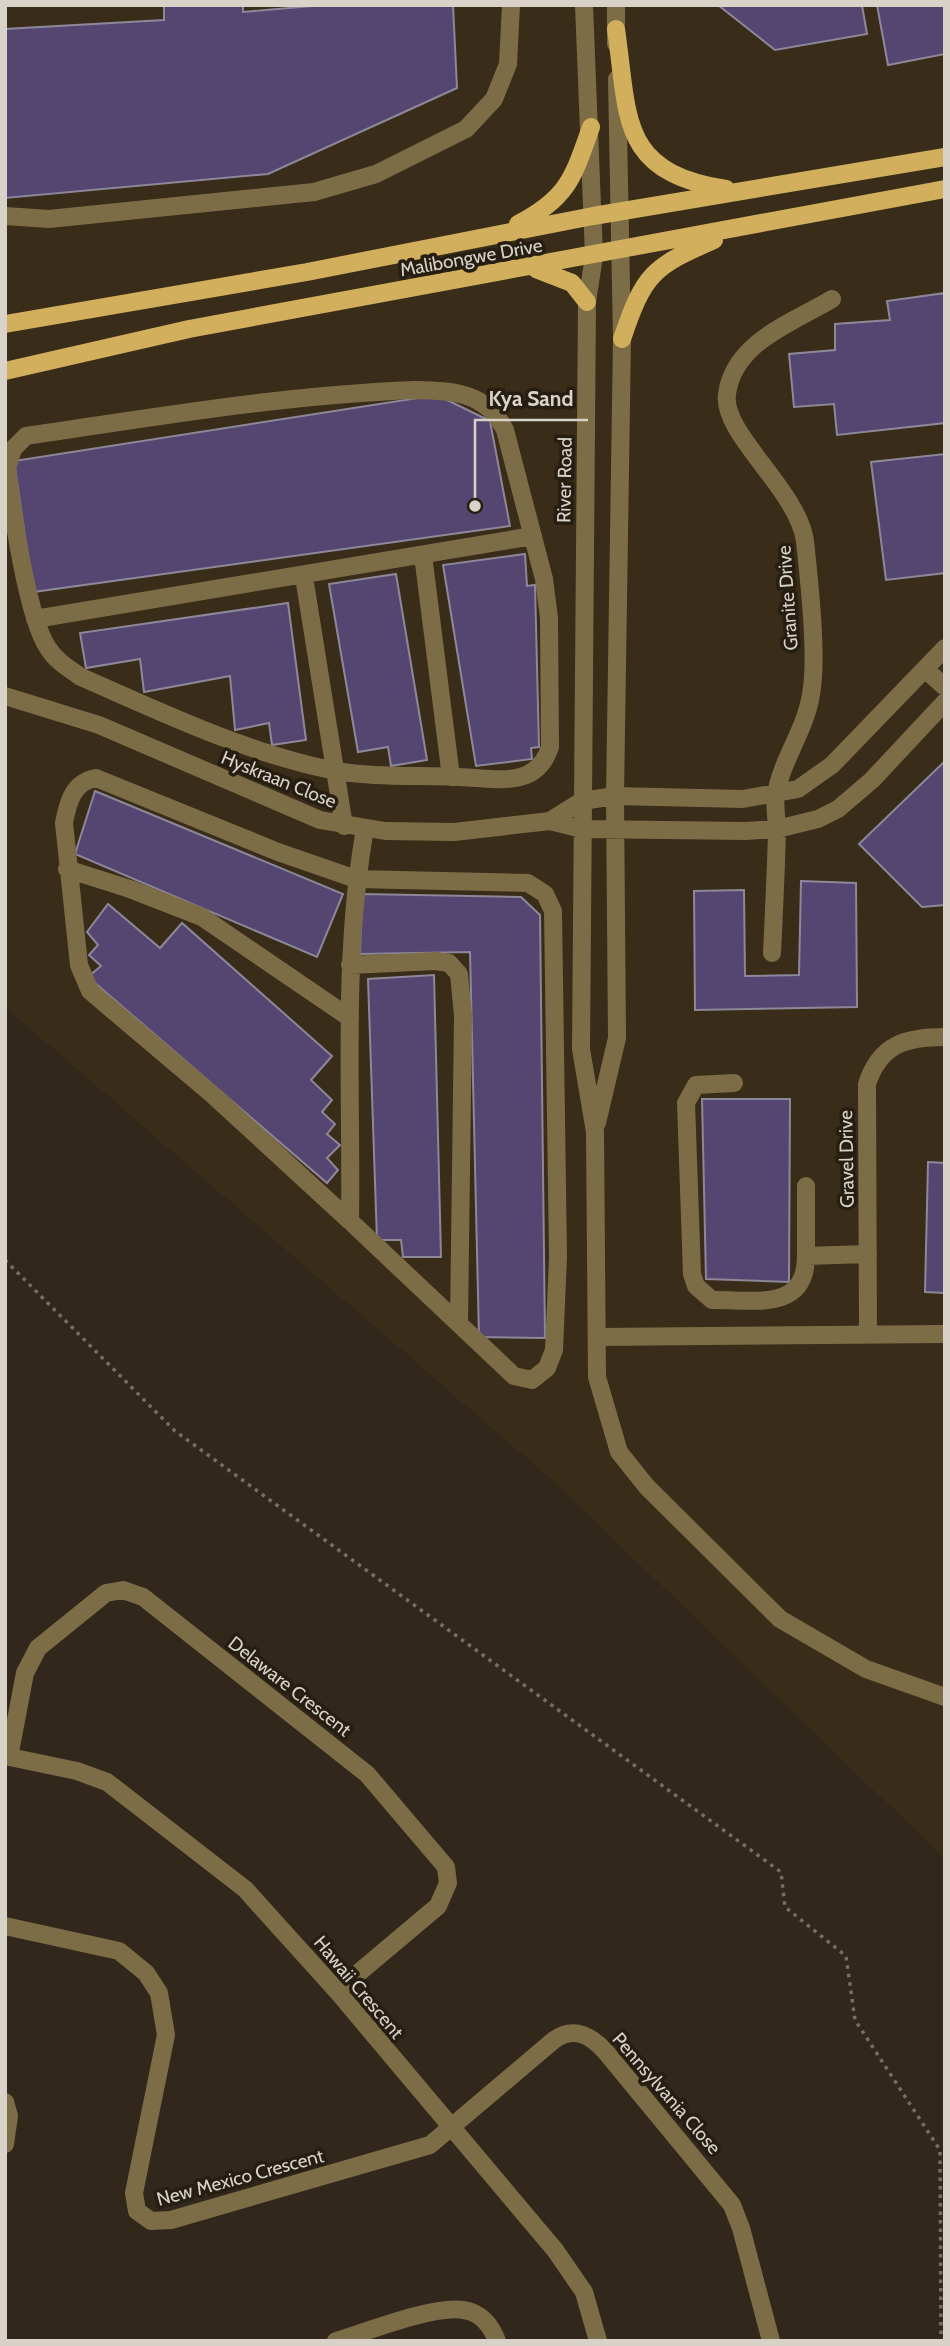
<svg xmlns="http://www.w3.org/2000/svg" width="950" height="2346" font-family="Cabin,sans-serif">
<rect width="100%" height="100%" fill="#31281b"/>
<!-- built -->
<path fill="#392c19" d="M5,5H945V1859L552,1480L5,1007Z"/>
<!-- building -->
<path fill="#544670" stroke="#8d8899" stroke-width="2" d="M164,5H243V12L324,5H453L457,88L268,174L5,198V29L164,20Z
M718,5H862L867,34L775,50Z
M877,5H945V54L888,65Z
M945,293V423L837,435L834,404L794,407L789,354L835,350V324L890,320L887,301Z
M437,395L490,421L510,526L33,592L14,461Z
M945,454V573L886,580L871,462Z
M525,554L527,586L535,585L539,747L531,748L532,759L476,766L443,565Z
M396,574L427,760L391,766L388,747L358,752L329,584Z
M288,603L306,740L272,745L269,723L235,730L230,676L144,692L140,659L86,668L80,633Z
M945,761V905L922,907L859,844Z
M95,791L343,894L317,957L75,854Z
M801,881L856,883L857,1007L695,1010L694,891L744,890L745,976L799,975Z
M362,894L521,897L540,915L545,1338L479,1337L470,952L360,954Z
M108,904L160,948L182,923L332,1056L311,1080L332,1100L322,1112L335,1124L327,1134L340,1145L327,1158L338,1170L327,1183L88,977L101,966L89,955L98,945L87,932Z
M434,975L441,1257H403L401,1240H377L368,979Z
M702,1099H790L789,1282L706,1279Z
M928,1162L945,1163V1293L925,1292Z"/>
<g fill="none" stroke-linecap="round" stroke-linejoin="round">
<!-- path -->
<path stroke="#766e63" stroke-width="3.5" stroke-dasharray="3.5 5" stroke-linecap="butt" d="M5,1260L175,1431L781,1872L785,1907L846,1956L855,2020L940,2150L941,2341"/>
<!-- minor -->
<path stroke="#7d6d46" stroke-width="18" d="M584,5L594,256L587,302L581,1049L595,1132L597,1377L619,1452L647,1487L780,1619L866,1669L945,1697
M616,5V44
M5,216L49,219L314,192L376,174L466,129L494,99L508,64L511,5
M415,390C454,391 486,392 505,430L544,579L549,618L550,747C536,790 495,778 459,777C417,775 372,778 331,770C244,752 161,712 81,677C68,668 56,661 48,648C27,617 12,509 7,468L13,449L26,436C155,417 284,395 415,390Z
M423,555L451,777
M304,577L344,826
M35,619L533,536
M925,669L945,687
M5,696L99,725L320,820L385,831L454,832L550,821L582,829L746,831L777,829L818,819L838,809L872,780L945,702
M550,821L582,801L615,796L743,799L798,789L832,765L945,648
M67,869L130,889L202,917L350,1018
M772,953C774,912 776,871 777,831C777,819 774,805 776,794C782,759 806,729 811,694C818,657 809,580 805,541C798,490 721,433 727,394C734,342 792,323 832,299
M350,965L436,961L449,963L459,974L463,1016L459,1323
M734,1083L696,1085L686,1103L692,1274L696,1286L712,1300C752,1299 806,1313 806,1256L868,1254
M597,1123L617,1038L615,796L622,339L617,79
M350,1221L214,1096L90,991L79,965L64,823C68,802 73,782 96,778L278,852L356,879L528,883L545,894L553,911L558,1257L554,1350L547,1368L532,1380L514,1376L350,1221C352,1090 342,958 365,829
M806,1256V1186
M868,1335L867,1084C880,1044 906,1037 945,1037
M597,1337L945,1334
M5,1756L77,1771L107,1782L245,1889L337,1991L555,2250L584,2292L598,2341
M9,1757L25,1673L38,1648L106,1593L123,1590L143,1597L367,1774L446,1867L448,1883L438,1906L337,1991
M5,1926L119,1951L146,1973L159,1993L166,2035L134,2193L137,2211L151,2221L171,2220L430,2145L554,2040C574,2026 590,2035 605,2051L732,2205L741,2228L771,2341
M5,2102L9,2116L5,2144
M336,2341C366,2332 434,2305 463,2310C480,2312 491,2325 497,2341"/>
<!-- major -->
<path stroke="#d1af5c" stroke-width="18" d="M616,29C629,119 619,172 726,189
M518,224C568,198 573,178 591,127
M536,269L572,283L587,302
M5,324L307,272L593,216L945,157
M622,339C644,274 652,267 714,240
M5,371L189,329L945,189"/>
</g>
<g text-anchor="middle" stroke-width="7" stroke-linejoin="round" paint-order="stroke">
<!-- street labels -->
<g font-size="19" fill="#d8d2c9" stroke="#271e12">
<text transform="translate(471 257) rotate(-10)" y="7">Malibongwe Drive</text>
<text transform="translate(564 480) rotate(-89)" y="7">River Road</text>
<text transform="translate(787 598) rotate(-94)" y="7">Granite Drive</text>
<text transform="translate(279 779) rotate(22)" y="7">Hyskraan Close</text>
<text transform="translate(846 1159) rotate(-91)" y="7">Gravel Drive</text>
<text transform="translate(290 1686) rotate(38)" y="7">Delaware Crescent</text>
<text transform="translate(359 1987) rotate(50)" y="7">Hawaii Crescent</text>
<text transform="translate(667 2093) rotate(49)" y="7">Pennsylvania Close</text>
<text transform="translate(240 2177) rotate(-15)" y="7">New Mexico Crescent</text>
</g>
</g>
<!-- callouts -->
<path fill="none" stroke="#d8d2c9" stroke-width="2.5" d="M475 506L475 420H588"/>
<circle fill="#d8d2c9" stroke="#271e12" stroke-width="2.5" cx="475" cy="506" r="7"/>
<g font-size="21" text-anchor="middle" font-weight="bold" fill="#d8d2c9" stroke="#271e12" stroke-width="7" stroke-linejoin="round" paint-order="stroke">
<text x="531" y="406">Kya Sand</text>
</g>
<!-- border -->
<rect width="950" height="2346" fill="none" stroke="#d8d2c9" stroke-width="14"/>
</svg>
